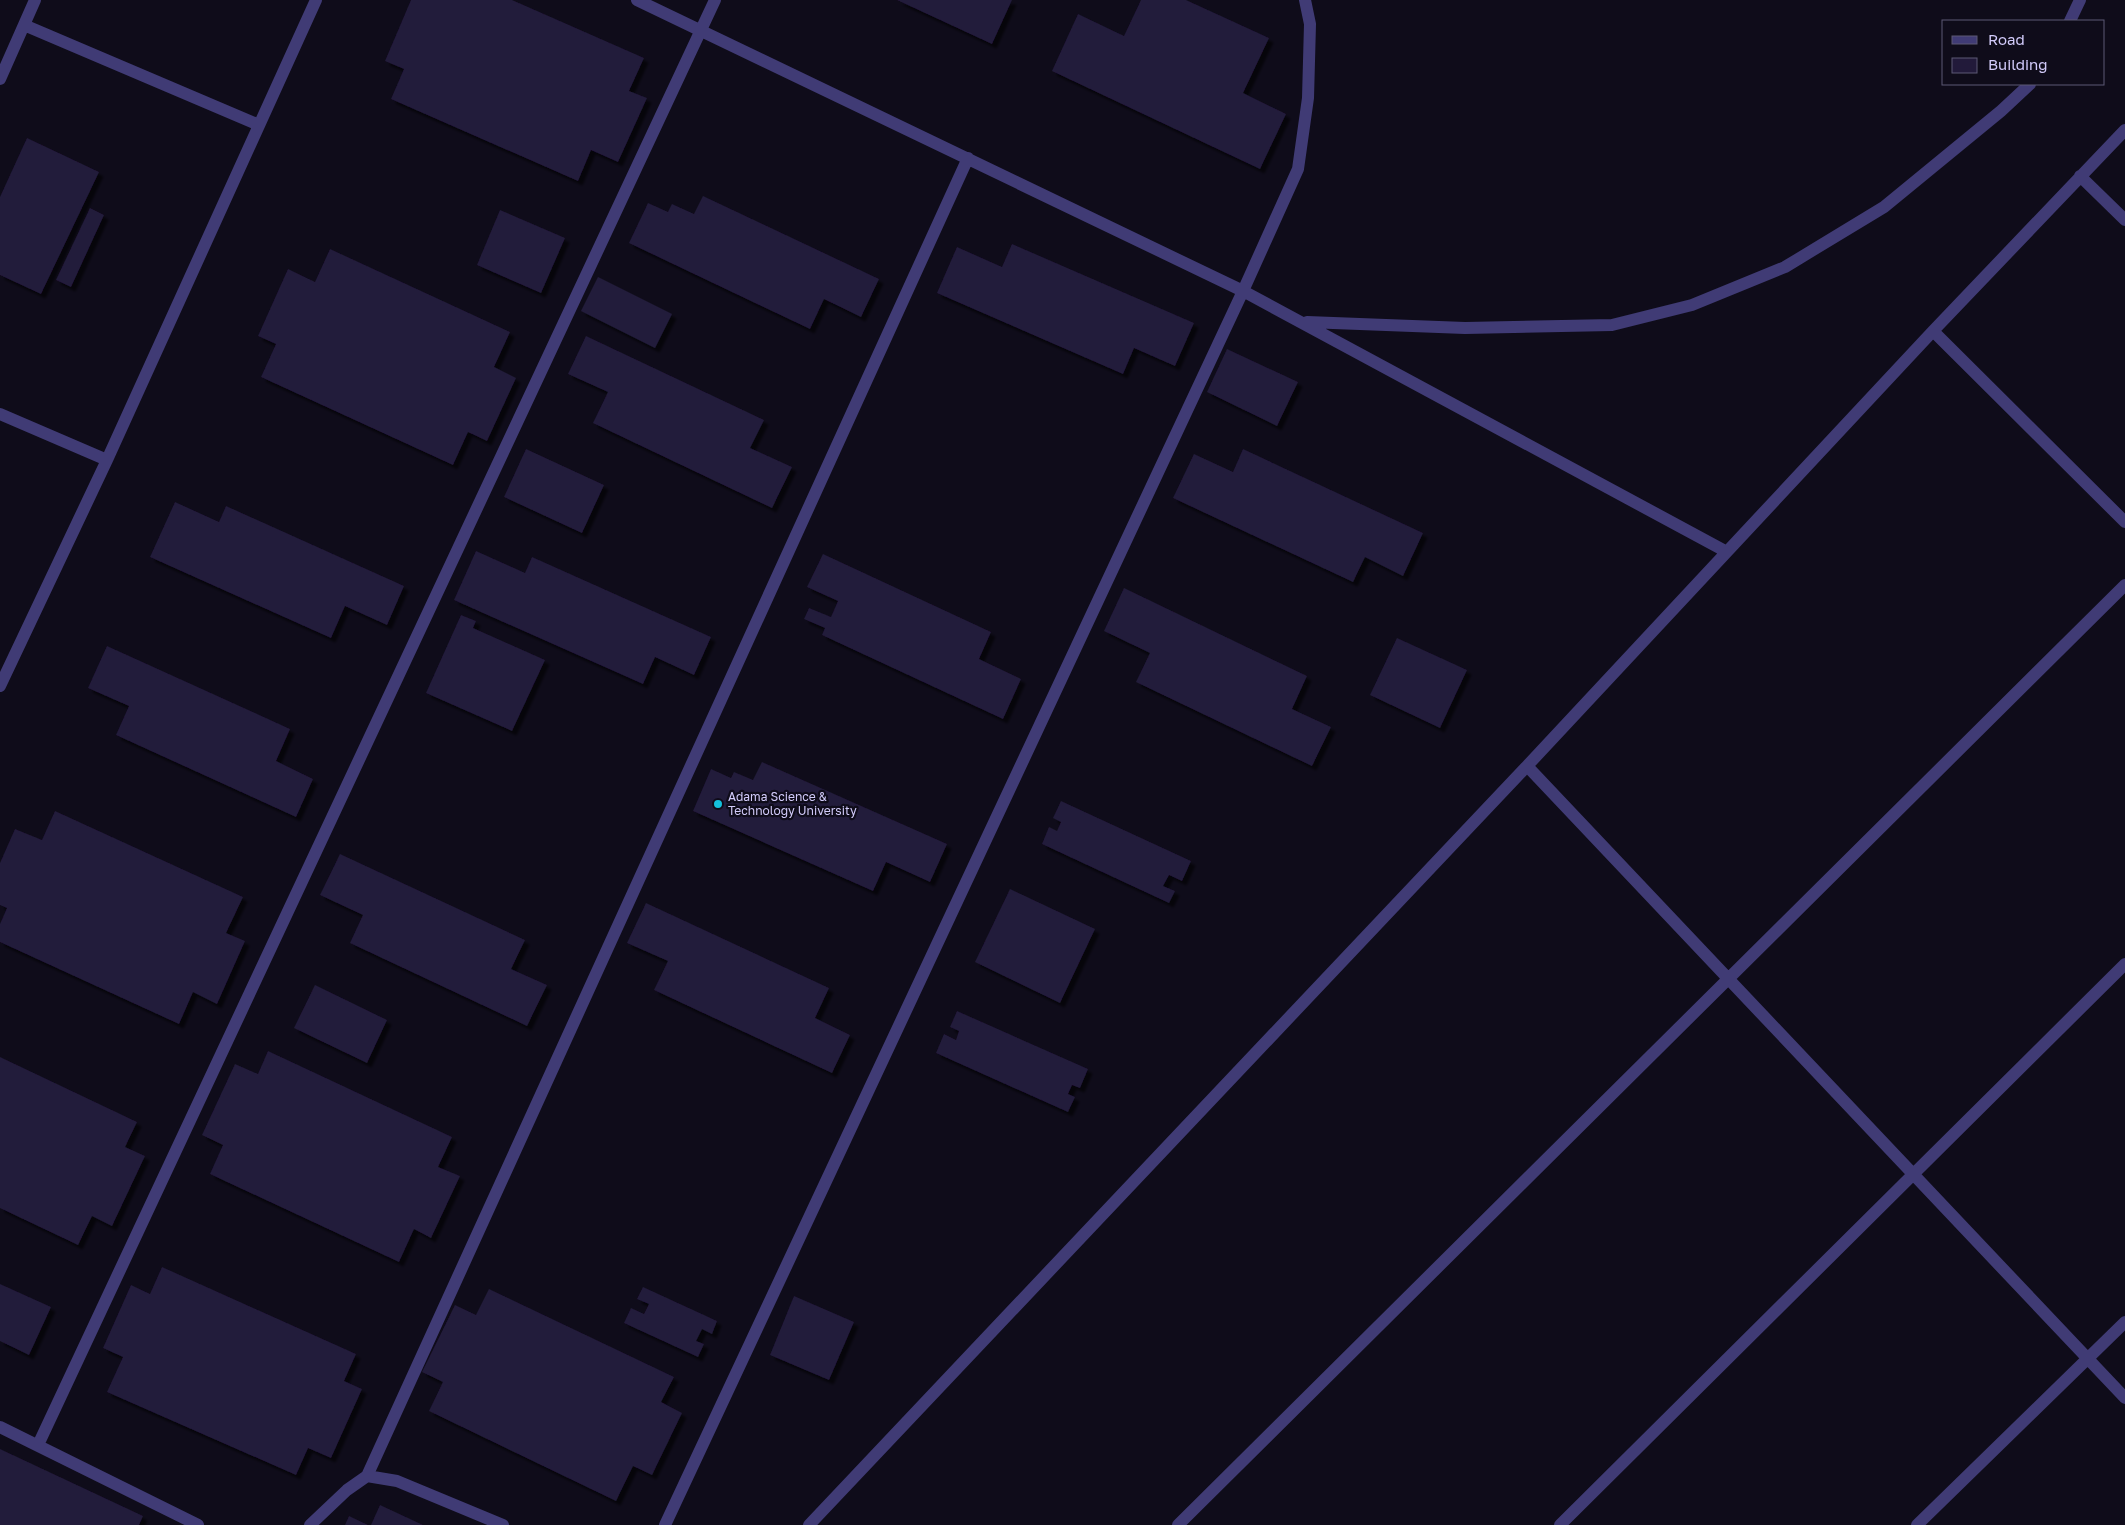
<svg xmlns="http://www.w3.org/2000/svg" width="2125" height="1525" font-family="'Golos Text',sans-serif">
<defs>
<filter id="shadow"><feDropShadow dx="4.5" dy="4.5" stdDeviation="1" flood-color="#0009"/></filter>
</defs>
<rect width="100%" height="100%" fill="#0f0c1a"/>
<!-- building -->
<path fill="#221a3a" filter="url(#shadow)" d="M411,0H512L644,58L629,91L647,98L618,162L591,150L578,181L391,99L404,69L385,61Z
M897,0H1012L992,44Z
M1141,0H1186L1269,38L1243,93L1286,114L1260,169L1052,71L1078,14L1124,36Z
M27,138L99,172L41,294L0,275V197Z
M703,196L879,279L861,317L824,299L810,329L629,243L648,203L668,212L672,204L694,214Z
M90,208L104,215L71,287L56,280Z
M500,210L565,238L541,293L477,265Z
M1012,244L1194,323L1175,366L1134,348L1123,374L937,293L957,247L1002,267Z
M330,249L510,332L494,367L516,378L487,441L468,432L453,465L261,377L276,344L258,336L288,269L315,282Z
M598,277L672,314L655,348L581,311Z
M586,336L764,420L750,448L792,467L772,508L593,423L608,392L568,374Z
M1227,349L1298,382L1277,426L1207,392Z
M526,449L604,485L582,533L504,497Z
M1243,449L1423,533L1403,576L1365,557L1353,582L1173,498L1194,454L1233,472Z
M175,502L219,522L226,506L404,586L387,625L345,606L331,638L150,557Z
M476,551L525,573L532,557L711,637L694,675L655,657L643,684L454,600Z
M823,554L991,632L979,659L1021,679L1003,719L822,635L825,628L804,619L809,608L831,617L838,601L807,587Z
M1124,588L1307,676L1292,709L1331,727L1312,766L1136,682L1150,653L1104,631Z
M461,615L476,621L473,628L545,660L512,731L426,693Z
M1397,638L1467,670L1440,728L1370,695Z
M107,646L290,729L276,761L313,779L296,817L116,735L129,706L88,688Z
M762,762L947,844L930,882L886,862L873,891L693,811L711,769L731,778L734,772L753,780Z
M1061,801L1191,861L1182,881L1169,875L1163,886L1175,891L1169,903L1042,844L1049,827L1057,831L1061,822L1053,818Z
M55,811L243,897L226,933L245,941L217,1004L193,992L179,1024L0,942V924L7,908L0,905V863L15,829L42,840Z
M340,854L525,940L511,969L547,985L527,1026L350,943L363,915L320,895Z
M1010,889L1095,929L1060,1003L975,962Z
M646,903L829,988L815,1018L850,1035L832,1073L654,990L668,961L627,943Z
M315,985L387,1020L367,1063L294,1028Z
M957,1011L1088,1069L1080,1088L1072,1085L1068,1094L1075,1097L1068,1112L936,1053L944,1034L956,1040L959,1031L950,1027Z
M268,1051L452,1137L438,1167L460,1176L431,1238L414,1229L399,1262L210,1174L223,1145L202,1135L235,1064L258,1074Z
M0,1057L137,1122L125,1147L145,1156L112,1226L92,1216L78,1245L0,1208Z
M162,1267L356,1354L344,1381L362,1389L331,1458L308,1448L296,1475L107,1392L123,1357L103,1348L131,1285L150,1294Z
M0,1284L51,1307L29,1355L0,1341Z
M643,1287L717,1321L712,1334L702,1329L696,1341L704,1344L698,1357L624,1323L631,1308L644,1314L649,1304L637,1299Z
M489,1289L674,1377L661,1402L682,1413L652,1475L633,1466L616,1501L429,1411L443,1382L422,1372L455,1305L476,1315Z
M794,1296L854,1322L829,1380L770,1355Z
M0,1449L143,1516L139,1525H0Z
M380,1505L423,1525H371Z
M349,1516L368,1525H345Z"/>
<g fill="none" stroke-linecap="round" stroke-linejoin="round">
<!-- minor -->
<path stroke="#403b75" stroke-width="12" d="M637,0L1243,291L1727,552
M2070,21L2080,0
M24,25L259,125
M0,79L35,0
M2080,176L2125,220
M1307,322L1465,328L1612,325L1692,305L1785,267L1884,207L2001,111L2030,84
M1933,331L2125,522
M0,414L107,460
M0,686L107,460L316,0
M1527,766L2125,1398
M0,1427L198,1525
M38,1445L715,0
M367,1476L397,1481L503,1525
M310,1525L347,1490L367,1476L968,158
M665,1525L1243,291L1298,169L1308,98L1310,24L1305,0
M809,1525L1527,766L1933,331L2125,130
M1178,1525L2125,585
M1560,1525L2125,964
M1917,1525L2125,1322"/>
</g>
<!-- markers -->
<circle fill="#14c0dd" stroke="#0f0c1a" stroke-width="2" cx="718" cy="804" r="5"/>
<g text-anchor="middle" stroke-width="4.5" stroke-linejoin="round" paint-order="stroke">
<!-- poi labels -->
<g font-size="12" fill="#d2cbfa" stroke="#0f0c1a" text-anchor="start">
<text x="728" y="801">Adama Science &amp;<tspan x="728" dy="14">Technology University</tspan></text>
</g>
</g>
<!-- legend -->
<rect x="1942" y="20" width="162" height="65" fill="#0f0c1a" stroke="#5d5874"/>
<rect x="1952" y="36" width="25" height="8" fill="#403b75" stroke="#5d5874"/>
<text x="1988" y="45" font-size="15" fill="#d2cbfa">Road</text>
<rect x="1952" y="58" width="25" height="15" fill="#221a3a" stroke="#5d5874"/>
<text x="1988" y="70" font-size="15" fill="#d2cbfa">Building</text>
</svg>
